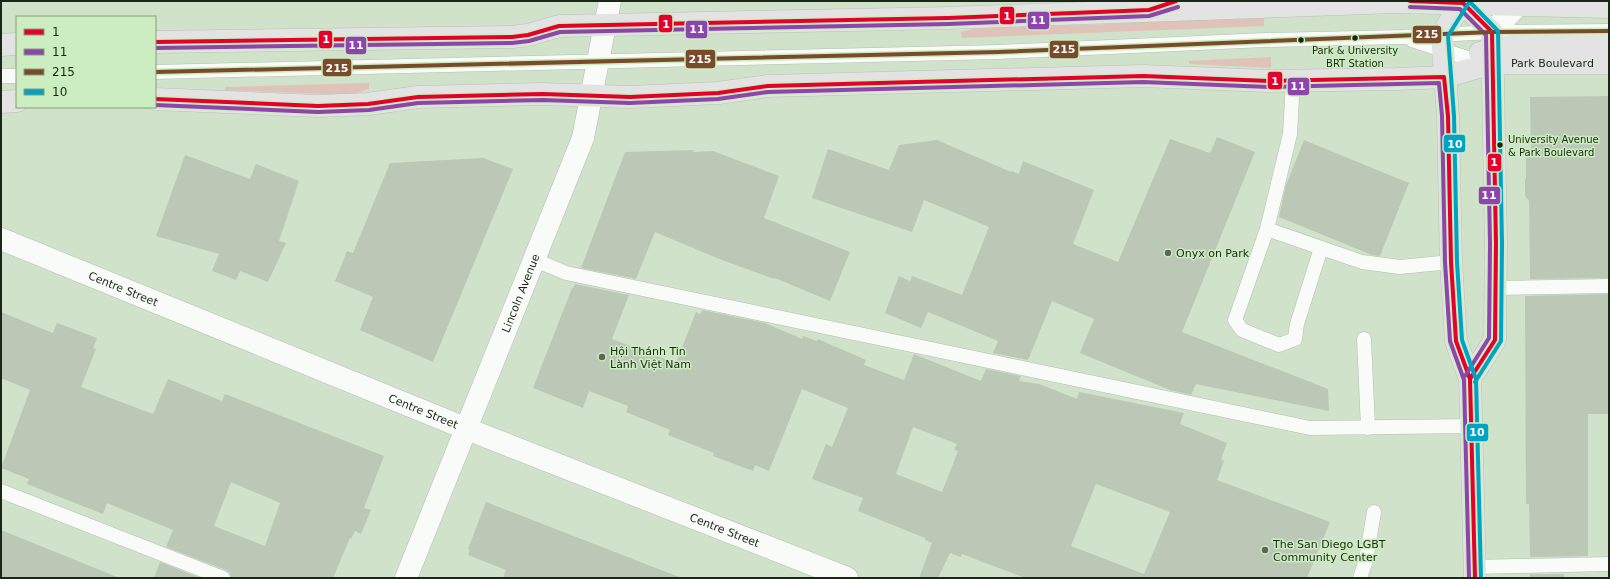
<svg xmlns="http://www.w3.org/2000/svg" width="1610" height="579" font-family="'DejaVu Sans',sans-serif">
<rect width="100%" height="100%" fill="#d0e2ca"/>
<!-- green -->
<path fill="#dfc3b9" d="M1264,16V26L962,38L961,32L985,26L1089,25Z
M1271,57V68L1189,64V61Z
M369,83V89L350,95L225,90V87Z"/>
<!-- building -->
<path fill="#bac8b5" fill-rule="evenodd" d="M1609,96V278L1530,279L1529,201L1525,196V179L1526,178V150H1531L1530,97Z
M1217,137L1255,152L1182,332L1328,389L1329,411L1196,384L1191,395L1170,390L1080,353L1094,319L1052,301L1028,360L993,353L998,341L928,312L921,328L885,313L899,276L910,281L912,276L962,295L989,227L924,200L912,232L812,198L828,149L889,170L899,145L937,140L1011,172V171L1019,174L1023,161L1094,190L1073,244L1118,262L1170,139L1210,153Z
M1304,140L1409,183L1380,256L1372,255L1279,217L1286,185Z
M694,150L693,152L713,151L779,176L764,218L850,252L830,301L775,278L774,279L722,260L655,232L636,279L581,268L625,152Z
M185,155L250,179L256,164L299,181L279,241L286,243L268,282L240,271L236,280L212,271L219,254L156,236Z
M483,158L513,169L433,362L360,330L373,297L335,281L347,251L353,253L390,163Z
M575,284L629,295L612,339L676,363L696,312L700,314L702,310L765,323L802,339L803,336L817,341L818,339L866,360L864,365L904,380L914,354L981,381L986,369L1021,376L1019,381L1039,384L1077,399L1079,392L1184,413L1180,424L1227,443L1221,459L1224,461L1217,480L1330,522L1307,578H1025L962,554L961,557L950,553L938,578H919L932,543L925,540V538L858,511L863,498L812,479L826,444L832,447L848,408L802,389L769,471L755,465L753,471L713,456L714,453L668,435L670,430L626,412L628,406L589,391L583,408L533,388L572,288H573ZM913,427L957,444L954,450L958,451L942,492L896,474ZM1096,484L1170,512L1144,574L1071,546Z
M1609,294V414H1588V556L1530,557L1529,504H1526L1525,296Z
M1,312L53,333L57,323L97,338L93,348L96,349L81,387L153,414L168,379L222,401L225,394L384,456L364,508L371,510L361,534L355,531L351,539L350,538L333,578H231L230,573L226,570L166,547L173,530L107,503L103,514L27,484L29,479L1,468L30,390L1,378ZM231,482L280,503L265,546L214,526Z
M486,502L679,577V578H503L506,570L468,555L470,550L468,549Z
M1,530L117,577V578H1Z
M160,562L200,578H154Z
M1530,574H1564V578H1530Z"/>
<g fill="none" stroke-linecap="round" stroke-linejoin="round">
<defs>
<path id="lane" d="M1412,40L1467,58L1488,62
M155,72L998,52L1265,40L1402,37L1492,32L1609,31
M1,76H17
M1293,81L1290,134L1267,229L1235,320L1242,330L1279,345L1295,339L1297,324L1321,248
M1267,229L1362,262L1400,267L1451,262
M535,260L566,273L1310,428L1472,426
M1496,288L1609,286
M1364,339L1368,428
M1,491L223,578
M1475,567L1609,564
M1360,578L1366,560L1374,512"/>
<path id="street" d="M605,25L610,1
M1492,32L1519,4V1"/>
<g id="secondary">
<path id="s1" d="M1,239L467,429L847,578"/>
<path id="s2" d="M406,578L583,138L605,25"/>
</g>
<g id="primary">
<path d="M1463,1L1442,34L1448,116L1451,262L1456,341L1470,379L1475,578"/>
<path d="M1463,3L1492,32L1496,244L1495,340L1470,379"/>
<path d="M155,42L512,37L528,35L559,26L948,18L1395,2L1609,7"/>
<path d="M1,45L17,44"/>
<path d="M1480,53C1518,40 1569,44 1609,43"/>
<path id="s3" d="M155,99L318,106L368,104L418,97L543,94L630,97L718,93L768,86L1143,76L1269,81L1398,79L1444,77L1493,63H1609"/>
<path d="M1,102L17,101"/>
</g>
</defs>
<!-- lane casing -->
<use href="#lane" stroke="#b2c0ad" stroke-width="15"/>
<!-- street casing -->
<use href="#street" stroke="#b2c0ad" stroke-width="23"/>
<!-- secondary casing -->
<use href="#secondary" stroke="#b2c0ad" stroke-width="23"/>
<!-- primary casing -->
<use href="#primary" stroke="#b8c1b5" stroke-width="23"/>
<!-- lane -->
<use href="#lane" stroke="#f8fbf7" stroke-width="14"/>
<!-- street -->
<use href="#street" stroke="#f8fbf7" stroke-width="22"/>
<!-- secondary -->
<use href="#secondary" stroke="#f8fbf7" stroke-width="22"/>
<!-- primary -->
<use href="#primary" stroke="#e4e3e4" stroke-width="22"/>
<defs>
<path id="bus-1" d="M1410,1L1463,3L1492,32L1496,244L1495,340L1470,379
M155,42L512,37L528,35L559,26L948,18L1149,10L1176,1
M155,99L318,106L368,104L418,97L543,94L630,97L718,93L768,86L1143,76L1269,81L1444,77L1448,116L1451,262L1456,341L1470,379L1475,578"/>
<path id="bus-2" d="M1410,7L1460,9L1486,35L1490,244L1489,338L1465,376
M155,48L512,43L529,41L560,32L948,24L1149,16L1178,7
M155,105L318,112L369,110L418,103L543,100L630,103L718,99L768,92L1143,82L1269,87L1439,83L1442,116L1445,262L1450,341L1464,380L1469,578"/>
<path id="bus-3" d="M155,72L998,52L1492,32L1609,31"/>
<path id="bus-4" d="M1469,1L1498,31L1502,244L1501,341L1475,382
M1468,4L1448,36L1454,116L1457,262L1462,340L1476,379L1481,578"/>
</defs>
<!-- bus-1 casing -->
<use href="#bus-1" stroke="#ccedbf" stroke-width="7"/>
<!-- bus-2 casing -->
<use href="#bus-2" stroke="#ccedbf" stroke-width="7"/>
<!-- bus-3 casing -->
<use href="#bus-3" stroke="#ccedbf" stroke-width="7"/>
<!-- bus-4 casing -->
<use href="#bus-4" stroke="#ccedbf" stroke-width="7"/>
<!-- bus-1 -->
<use href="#bus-1" stroke="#e4002b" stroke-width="4"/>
<!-- bus-2 -->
<use href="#bus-2" stroke="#8e44ad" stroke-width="4"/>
<!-- bus-3 -->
<use href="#bus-3" stroke="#7a4b2a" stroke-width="4"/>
<!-- bus-4 -->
<use href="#bus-4" stroke="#01a2c5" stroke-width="4"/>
</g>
<!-- markers -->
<g fill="#1b2716" stroke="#ccedbf" stroke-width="1.5">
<circle cx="1355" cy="38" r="3.5"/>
<circle cx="1301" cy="40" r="3.5"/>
<circle cx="1500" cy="145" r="3.5"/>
</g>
<g fill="#5a6855" stroke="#ccedbf" stroke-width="1.5">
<circle cx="1168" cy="253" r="4"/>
<circle cx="602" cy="357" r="4"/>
<circle cx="1265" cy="550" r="4"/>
</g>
<g text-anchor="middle" stroke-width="3" stroke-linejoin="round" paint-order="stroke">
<!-- bus labels -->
<g font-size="10" fill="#1b2716" stroke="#ccedbf">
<text x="1355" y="54">Park &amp; University<tspan x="1355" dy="13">BRT Station</tspan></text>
<text x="1508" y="143" text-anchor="start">University Avenue<tspan x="1508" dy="13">&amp; Park Boulevard</tspan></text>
</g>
<!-- street labels -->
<g font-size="11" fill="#1b2716" stroke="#ccedbf">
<text dy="4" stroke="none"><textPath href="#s3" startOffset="1401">Park Boulevard</textPath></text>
<text dy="4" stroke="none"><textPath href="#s1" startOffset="132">Centre Street</textPath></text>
<text dy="4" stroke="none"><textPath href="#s2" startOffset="307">Lincoln Avenue</textPath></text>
<text dy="4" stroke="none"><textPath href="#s1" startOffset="456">Centre Street</textPath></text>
<text dy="4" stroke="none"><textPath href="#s1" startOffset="780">Centre Street</textPath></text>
</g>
<!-- poi labels -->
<g font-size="11" fill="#1b2716" stroke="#ccedbf" text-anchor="start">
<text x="1176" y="257">Onyx on Park</text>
<text x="610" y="355">Hội Thánh Tin<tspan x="610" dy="13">Lành Việt Nam</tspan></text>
<text x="1273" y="548">The San Diego LGBT<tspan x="1273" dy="13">Community Center</tspan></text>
</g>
</g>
<g stroke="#ccedbf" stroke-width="1.5">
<rect x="999" y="6" width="16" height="19" rx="4" fill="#e4002b"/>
<rect x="1027" y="11" width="23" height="19" rx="4" fill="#8e44ad"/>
<rect x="658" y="14" width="15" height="19" rx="4" fill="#e4002b"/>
<rect x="685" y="20" width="23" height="19" rx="4" fill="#8e44ad"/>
<rect x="1412" y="25" width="30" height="19" rx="4" fill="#7a4b2a"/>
<rect x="318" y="30" width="15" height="19" rx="4" fill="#e4002b"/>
<rect x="345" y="36" width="22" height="19" rx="4" fill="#8e44ad"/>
<rect x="1049" y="40" width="30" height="19" rx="4" fill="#7a4b2a"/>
<rect x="685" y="49" width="31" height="20" rx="4" fill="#7a4b2a"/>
<rect x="322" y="58" width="30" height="19" rx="4" fill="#7a4b2a"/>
<rect x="1267" y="71" width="16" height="19" rx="4" fill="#e4002b"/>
<rect x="1287" y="77" width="23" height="19" rx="4" fill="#8e44ad"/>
<rect x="1443" y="134" width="23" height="19" rx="4" fill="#01a2c5"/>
<rect x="1487" y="153" width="15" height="19" rx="4" fill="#e4002b"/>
<rect x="1478" y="186" width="23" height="19" rx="4" fill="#8e44ad"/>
<rect x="1466" y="423" width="23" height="19" rx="4" fill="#01a2c5"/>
</g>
<g font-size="11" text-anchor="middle" font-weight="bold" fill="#fff">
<text x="1007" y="20">1</text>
<text x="1038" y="24">11</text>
<text x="666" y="28">1</text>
<text x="697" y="33">11</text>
<text x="1427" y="38">215</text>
<text x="326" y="43">1</text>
<text x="356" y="49">11</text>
<text x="1064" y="53">215</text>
<text x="700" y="63">215</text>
<text x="337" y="72">215</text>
<text x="1275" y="85">1</text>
<text x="1298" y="90">11</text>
<text x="1455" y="148">10</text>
<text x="1494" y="166">1</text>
<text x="1489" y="199">11</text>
<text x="1477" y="436">10</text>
</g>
<!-- border -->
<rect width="1610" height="579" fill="none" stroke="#1b2716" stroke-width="4"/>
<!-- legend -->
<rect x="16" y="16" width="140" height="92" fill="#ccedbf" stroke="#859e7b"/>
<rect x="24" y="29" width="20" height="6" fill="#e4002b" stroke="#859e7b"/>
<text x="52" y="36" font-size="12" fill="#1b2716">1</text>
<rect x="24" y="49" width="20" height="6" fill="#8e44ad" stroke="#859e7b"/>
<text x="52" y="56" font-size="12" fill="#1b2716">11</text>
<rect x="24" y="69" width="20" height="6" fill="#7a4b2a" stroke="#859e7b"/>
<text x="52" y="76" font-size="12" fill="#1b2716">215</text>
<rect x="24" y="89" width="20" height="6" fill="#01a2c5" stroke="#859e7b"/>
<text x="52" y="96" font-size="12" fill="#1b2716">10</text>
</svg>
